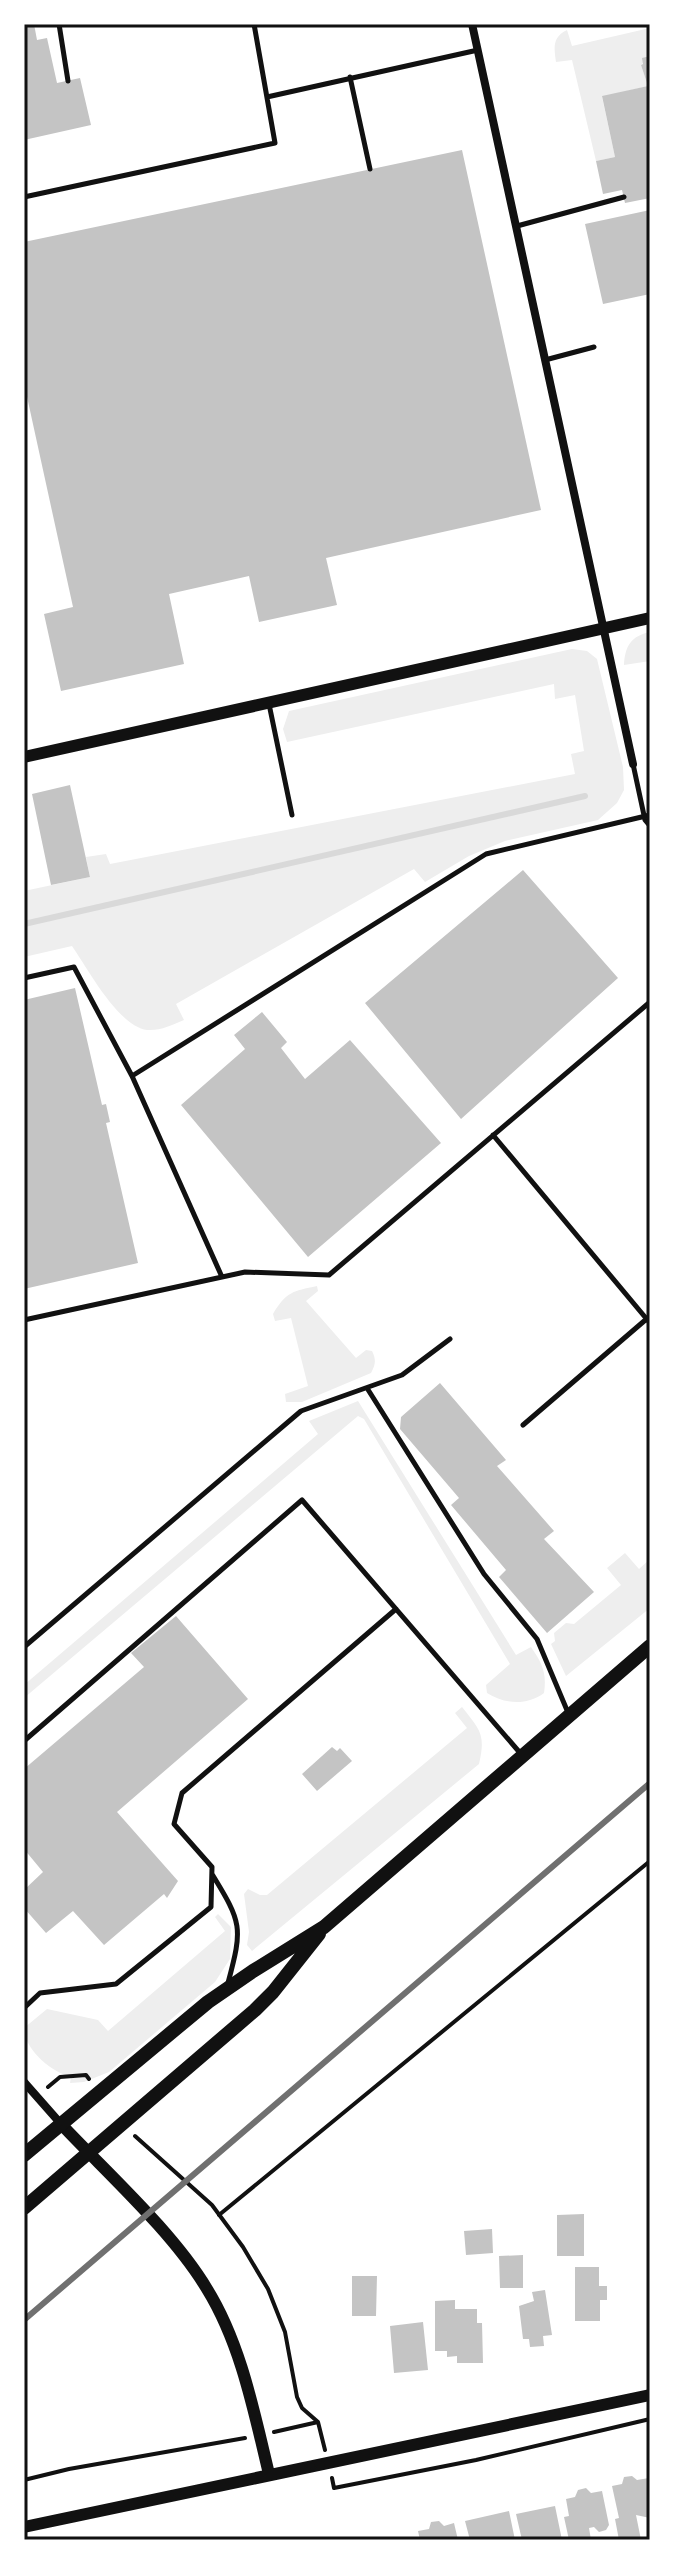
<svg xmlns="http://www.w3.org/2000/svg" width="674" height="2564" font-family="'Source Sans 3',sans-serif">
<rect width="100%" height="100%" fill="#fff"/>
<!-- green -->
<path fill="#eee" d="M650,28V56L641,65L648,86L602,97L615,157L596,161L572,60L556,62C554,48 552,37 567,30L572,46Z
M650,632V661L624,665C625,646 631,636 650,632Z
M572,649L587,651L597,659L623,767L624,790L617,803L598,820L505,841L469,856L425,882L414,869L176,1004L184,1020C172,1025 160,1031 147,1030C118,1026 88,969 72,946L24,957V891L90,877L86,857L106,854L110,864L575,774L571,754L584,751L575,695L555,699L554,684L287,742L283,729L289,711Z
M317,1286L318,1291L306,1301L356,1358L366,1350L372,1351C376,1359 376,1364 371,1373L302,1402H286L285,1394L308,1386L291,1318L275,1321L273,1314C286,1292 293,1291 317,1286Z
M358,1401L516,1655L531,1647C542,1663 547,1673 544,1693C527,1706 504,1704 487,1693L486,1685L510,1664L364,1419L358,1416L24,1698V1685L318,1434L309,1421Z
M625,1553L639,1569L650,1559V1608L566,1676L551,1644L555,1641L554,1633L566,1623L574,1624L621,1585L607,1568Z
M462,1707C480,1730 486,1734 479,1764L252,1951L247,1945L249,1932L244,1894L248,1889L260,1895H267L467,1728L455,1713Z
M218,1914L231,1927L230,1959L215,1982L109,2072L84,2082L70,2083L71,2077C51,2072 24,2049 24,2028L47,2009L98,2020L108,2031L225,1931L215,1917Z"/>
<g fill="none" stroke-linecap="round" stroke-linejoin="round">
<!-- stream -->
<path stroke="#d9d9d9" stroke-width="6" d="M24,924L585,796"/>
</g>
<!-- building -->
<path fill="#c4c4c4" d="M24,24H34L37,40L47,38L57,83L80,78L91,125L24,140Z
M650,56V198L625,203L622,190L603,194L596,161L615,157L602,96L648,86L641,65L643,64L642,58Z
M462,150L541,510L326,558L337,605L259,622L249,576L169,594L184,664L61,691L44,614L73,607L24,383V242Z
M650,210V294L603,304L585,224Z
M70,785L90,877L51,885L32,794Z
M523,870L618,978L461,1119L365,1003Z
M75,988L102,1105L106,1104L110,1122L106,1123L138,1263L24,1289V1000Z
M262,1012L287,1042L281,1048L305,1079L350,1040L441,1143L308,1257L181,1105L245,1049L234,1035Z
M440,1383L506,1460L497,1466L554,1531L544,1539L594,1592L547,1633L499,1577L506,1570L451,1505L459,1498L400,1429L401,1417Z
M176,1616L248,1699L117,1812L178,1881L167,1898L164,1894L104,1945L73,1911L46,1933L24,1908V1890L43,1872L24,1849V1769L144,1667L131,1653Z
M332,1747L337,1751L340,1748L352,1761L317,1791L302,1774Z
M584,2214V2256H557V2215Z
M492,2229L493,2253L466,2255L464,2231Z
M523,2255V2288H500L499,2256Z
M575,2267H599V2286H607V2300H600V2321H575Z
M352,2276H377L376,2316H352Z
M545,2290L552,2335L543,2336L544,2346L530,2347L529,2339H523L519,2306L534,2301L532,2292Z
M455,2300V2309H477V2323H482L483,2363H457V2356L447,2357V2351H435V2301Z
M423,2322L428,2370L394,2373L390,2326Z
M632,2476L637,2480L649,2478L650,2518L636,2515L641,2540H619L615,2519L619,2518L612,2486L622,2484L624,2477Z
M586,2488L591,2493L602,2491L609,2525L606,2530L599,2532L594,2527L589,2528L591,2540H569L564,2517L569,2516L566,2499L575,2497L578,2490Z
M555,2506L562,2540H522L516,2514Z
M509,2511L515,2540H470L465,2521Z
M439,2521L444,2526L454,2523L458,2540H420L418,2531L429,2529L431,2522Z"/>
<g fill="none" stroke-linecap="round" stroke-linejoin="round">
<!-- path -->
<path stroke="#111" stroke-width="4" d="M48,2087L60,2077L86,2075L89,2079
M135,2136L212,2205L243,2247L268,2289L285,2332L297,2397L302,2408L318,2422L325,2450
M219,2215L650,1861
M274,2432L318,2422
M332,2478L334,2488L476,2460L650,2419
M24,2480L69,2469L245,2438"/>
<!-- service -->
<path stroke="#111" stroke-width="5" d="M59,24L68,81
M350,77L370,169
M267,97L478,50
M24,197L275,143L254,24
M517,226L624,197
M545,360L594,347
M269,704L292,815
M633,764L645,820L650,826
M24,978L74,967L132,1076L486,854L650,815
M132,1076L222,1277
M493,1135L650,1323
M24,1320L245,1272L329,1275L650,1002
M367,1388L484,1574L537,1639L569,1715
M523,1425L650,1316
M24,1647L301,1411L402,1375L450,1339
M24,1741L302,1500L521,1754
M212,1874C242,1923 243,1927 228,1983
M24,2008L40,1993L116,1984L211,1907L212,1867L174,1824L182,1793L396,1609"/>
<!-- minor -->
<path stroke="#111" stroke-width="8" d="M472,24L633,764
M24,2082L61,2124"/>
<!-- tertiary -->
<path stroke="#111" stroke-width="12" d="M24,757L650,618
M61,2124C107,2173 173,2232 207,2289C241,2344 254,2412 269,2474
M24,2527L650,2395"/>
<!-- secondary -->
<path stroke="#111" stroke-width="14" d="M24,2155L208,2002L253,1971L324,1927L650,1646
M24,2208L255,2010L273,1992L319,1934"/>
<!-- rail -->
<path stroke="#707070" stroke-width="6" d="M24,2320L650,1783"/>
</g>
<!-- border -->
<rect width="674" height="2564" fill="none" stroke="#ffffff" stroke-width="52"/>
<rect x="26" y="26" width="622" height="2512" fill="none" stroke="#111" stroke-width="3"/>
</svg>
